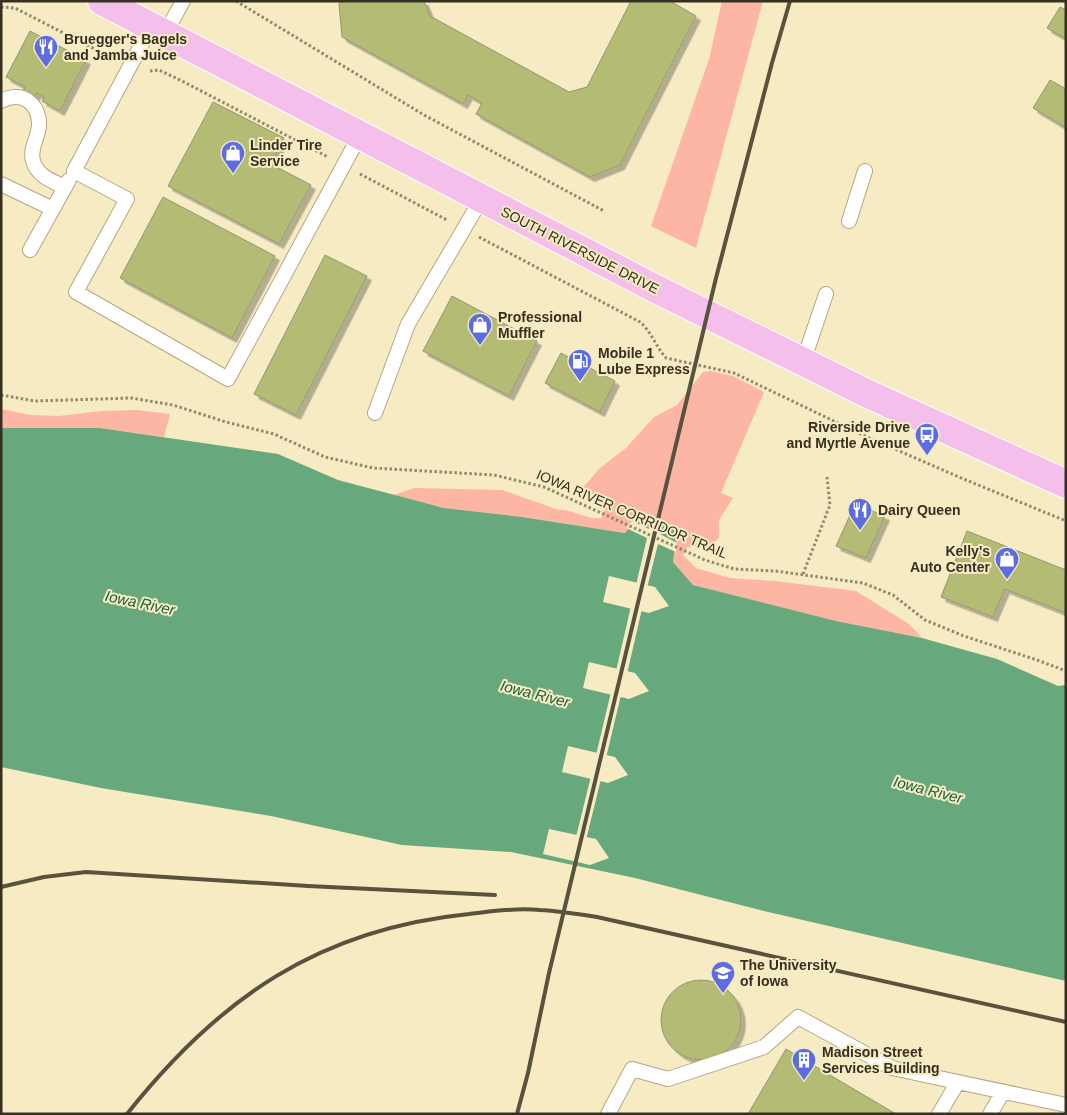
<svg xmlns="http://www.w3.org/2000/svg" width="1067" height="1115" font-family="Arial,sans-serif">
<defs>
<filter id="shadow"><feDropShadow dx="4.5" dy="4.5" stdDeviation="0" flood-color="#0004"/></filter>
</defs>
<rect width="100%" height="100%" fill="#f6ebc3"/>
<!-- green -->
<path fill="#fdb5a4" d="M722,1H763L696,248L651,226L709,59Z
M711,371L733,376L764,392L721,493L733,498L719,520V538L709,547L699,546L687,547L683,555L696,568L730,578L775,581L856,591L909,624L922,638L836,621L693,585L673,562L676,529L636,520L626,533L522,517L444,508L394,495L414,488L502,490L556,509L569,511L591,518H601L606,508L581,490L600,468L626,448L654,417L677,405L703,372Z
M1,409L31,415L59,416L101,411L136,410L170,414L164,437L100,428H1Z"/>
<!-- water -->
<path fill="#67a87c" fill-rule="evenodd" d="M1,428H100L278,454L338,480L444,508L522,517L625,533L636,520L677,529L673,562L693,585L836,621L922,638L997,659L1058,686L1066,685V981L764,911L635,878L511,852L402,845L271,816L101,788L1,767ZM609,576L655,587L669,606L649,613L603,602ZM589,662L635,673L649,691L629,699L583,688ZM568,746L615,757L628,775L608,783L562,772ZM549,829L596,839L609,858L590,865L543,854Z"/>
<!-- pier -->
<path fill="#f6ebc3" d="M632,521L649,529L652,521L663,523L660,534L677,543L676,552L658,544L647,588L636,585L647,538L626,528Z
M631,606L642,609L627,674L616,671Z
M611,692L621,695L606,758L596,755Z
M591,776L601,779L586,840L576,837Z"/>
<!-- building -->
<path fill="#b3bb75" stroke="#939772" filter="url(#shadow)" d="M341,1H424L430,16L569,92L587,87L631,1H670L696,16L620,165L590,177L476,114L482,103L468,95L463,104L342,37L339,4Z
M1060,7L1066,10V39L1047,28Z
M30,31L86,60L60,111L42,101L44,97L37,93L34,97L23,91L25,87L6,77Z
M1050,80L1066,89V128L1033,108Z
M213,102L284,138L271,164L311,185L279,244L168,186Z
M163,197L275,256L232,338L120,278Z
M325,255L367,276L296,415L254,394Z
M452,296L537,341L509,396L423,351Z
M561,353L615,381L600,412L545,383Z
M855,504L885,516L866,558L836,546Z
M967,531L1066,570V613L1005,589L993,617L941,597Z
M661 1020a40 40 0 1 1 80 0a40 40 0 1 1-80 0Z
M786,1049L896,1114H748Z"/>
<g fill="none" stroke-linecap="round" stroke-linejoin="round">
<defs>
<path id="lane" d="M151,27L74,171L127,199L76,292L228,379L360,135
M165,34L183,1
M1,101C8,97 16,96 23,98C28,100 32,104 35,108C47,130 28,144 33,161C37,176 52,181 65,187
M1,184L53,209
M849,221L865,171
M30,250L69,180
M803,362L826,294
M375,413L408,324L482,198
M608,1114L632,1069L668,1079L764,1047L798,1017L892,1068L1066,1105
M939,1114L958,1082
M990,1114L1003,1092"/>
<path id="primary" d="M102,1L656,289L866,393L1066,484"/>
</defs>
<!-- lane casing -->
<use href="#lane" stroke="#b3a882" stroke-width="16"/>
<!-- primary casing -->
<use href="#primary" stroke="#fff" stroke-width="30"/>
<!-- path -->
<path stroke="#91896e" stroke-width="3" stroke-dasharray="2.5 2.5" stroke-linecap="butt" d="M236,1L424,115L604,211
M1,7L15,8L112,58
M150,71L159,70L182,81L328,157
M360,174L447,220
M479,237L640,322C651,331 656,347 666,358L734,373L869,438L966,480L1066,521
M1,395L35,401L131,398L173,405L226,422L274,434L325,457L373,468L494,475L544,487L705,560L734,569L775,571L863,583L893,595L925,620L964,636L1037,660L1066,671
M803,574L830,505L827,477"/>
<!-- lane -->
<use href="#lane" stroke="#fff" stroke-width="14"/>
<!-- primary -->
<use href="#primary" stroke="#f4bfea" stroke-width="28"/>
<!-- rail -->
<path stroke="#58523e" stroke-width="4" d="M1,887L44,877L86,872L308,886L495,895
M127,1114C219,998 319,929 469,914C493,911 516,908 540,910C559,911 578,914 597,917L1066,1022
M517,1114L528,1073L549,973L716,278L772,63L790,1"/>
</g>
<!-- icons -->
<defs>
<symbol id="restaurant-pin" viewBox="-11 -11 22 30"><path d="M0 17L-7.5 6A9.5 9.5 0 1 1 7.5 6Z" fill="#5c6ce3" stroke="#f6ebc3"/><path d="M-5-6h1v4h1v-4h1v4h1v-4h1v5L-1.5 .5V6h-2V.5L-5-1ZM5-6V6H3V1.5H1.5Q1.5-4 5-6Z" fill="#fff"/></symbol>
<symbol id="shop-pin" viewBox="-11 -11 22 30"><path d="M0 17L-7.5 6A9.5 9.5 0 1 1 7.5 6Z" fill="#5c6ce3" stroke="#f6ebc3"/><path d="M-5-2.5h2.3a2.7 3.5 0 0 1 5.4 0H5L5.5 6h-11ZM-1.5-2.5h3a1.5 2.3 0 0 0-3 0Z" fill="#fff"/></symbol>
<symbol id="fuel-pin" viewBox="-11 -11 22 30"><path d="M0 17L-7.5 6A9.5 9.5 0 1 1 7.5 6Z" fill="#5c6ce3" stroke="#f6ebc3"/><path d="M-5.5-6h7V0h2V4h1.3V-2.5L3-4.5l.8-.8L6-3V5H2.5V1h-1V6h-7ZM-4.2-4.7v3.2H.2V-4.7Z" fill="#fff"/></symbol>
<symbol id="bus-pin" viewBox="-11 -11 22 30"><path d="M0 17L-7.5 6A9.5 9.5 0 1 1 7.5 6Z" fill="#5c6ce3" stroke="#f6ebc3"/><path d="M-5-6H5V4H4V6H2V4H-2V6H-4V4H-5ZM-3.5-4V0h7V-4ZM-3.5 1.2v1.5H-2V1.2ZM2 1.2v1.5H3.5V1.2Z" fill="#fff"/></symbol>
<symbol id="university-pin" viewBox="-11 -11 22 30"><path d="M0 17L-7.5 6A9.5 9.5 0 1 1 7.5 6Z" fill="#5c6ce3" stroke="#f6ebc3"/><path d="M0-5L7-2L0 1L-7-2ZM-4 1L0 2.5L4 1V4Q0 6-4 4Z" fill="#fff"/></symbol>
<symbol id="building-pin" viewBox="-11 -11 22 30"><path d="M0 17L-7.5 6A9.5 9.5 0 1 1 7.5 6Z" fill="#5c6ce3" stroke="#f6ebc3"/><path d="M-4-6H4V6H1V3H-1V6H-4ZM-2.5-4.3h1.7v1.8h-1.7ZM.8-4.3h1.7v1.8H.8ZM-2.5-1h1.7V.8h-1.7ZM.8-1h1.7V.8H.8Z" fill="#fff"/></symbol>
</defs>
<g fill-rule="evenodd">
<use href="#restaurant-pin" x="32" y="33" width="28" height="38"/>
<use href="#shop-pin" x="219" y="139" width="28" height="38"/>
<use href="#shop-pin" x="466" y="311" width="28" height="38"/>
<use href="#fuel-pin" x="566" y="347" width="28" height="38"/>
<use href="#bus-pin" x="913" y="421" width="28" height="38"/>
<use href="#restaurant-pin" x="846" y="496" width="28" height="38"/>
<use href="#shop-pin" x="993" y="545" width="28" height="38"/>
<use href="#university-pin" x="709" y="959" width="28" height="38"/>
<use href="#building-pin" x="790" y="1046" width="28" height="38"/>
</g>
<g text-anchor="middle" stroke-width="4" stroke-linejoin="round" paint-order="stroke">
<!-- poi labels -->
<g font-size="14" font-weight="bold" fill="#353021" stroke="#f6ebc3" text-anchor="start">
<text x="64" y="44">Bruegger's Bagels<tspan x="64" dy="16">and Jamba Juice</tspan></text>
<text x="250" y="150">Linder Tire<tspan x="250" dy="16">Service</tspan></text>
<text x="498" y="322">Professional<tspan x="498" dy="16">Muffler</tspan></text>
<text x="598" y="358">Mobile 1<tspan x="598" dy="16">Lube Express</tspan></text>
<text x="910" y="432" text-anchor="end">Riverside Drive<tspan x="910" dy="16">and Myrtle Avenue</tspan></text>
<text x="878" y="515">Dairy Queen</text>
<text x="990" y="556" text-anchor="end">Kelly's<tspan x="990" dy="16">Auto Center</tspan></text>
<text x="740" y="970">The University<tspan x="740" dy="16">of Iowa</tspan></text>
<text x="822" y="1057">Madison Street<tspan x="822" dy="16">Services Building</tspan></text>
</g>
<!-- street labels -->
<g font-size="14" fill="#353021" stroke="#f6ebc3">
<text transform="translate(580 250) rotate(27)" y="5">SOUTH RIVERSIDE DRIVE</text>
<text transform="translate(632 514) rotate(23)" y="5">IOWA RIVER CORRIDOR TRAIL</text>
</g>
<!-- water labels -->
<g font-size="15" font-style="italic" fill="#186138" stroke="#f6ebc3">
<text transform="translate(140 603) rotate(12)" y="5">Iowa River</text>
<text transform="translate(535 694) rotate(14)" y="5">Iowa River</text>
<text transform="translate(928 790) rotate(14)" y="5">Iowa River</text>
</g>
</g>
<!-- border -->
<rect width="1067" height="1115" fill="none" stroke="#353021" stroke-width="5"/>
</svg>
